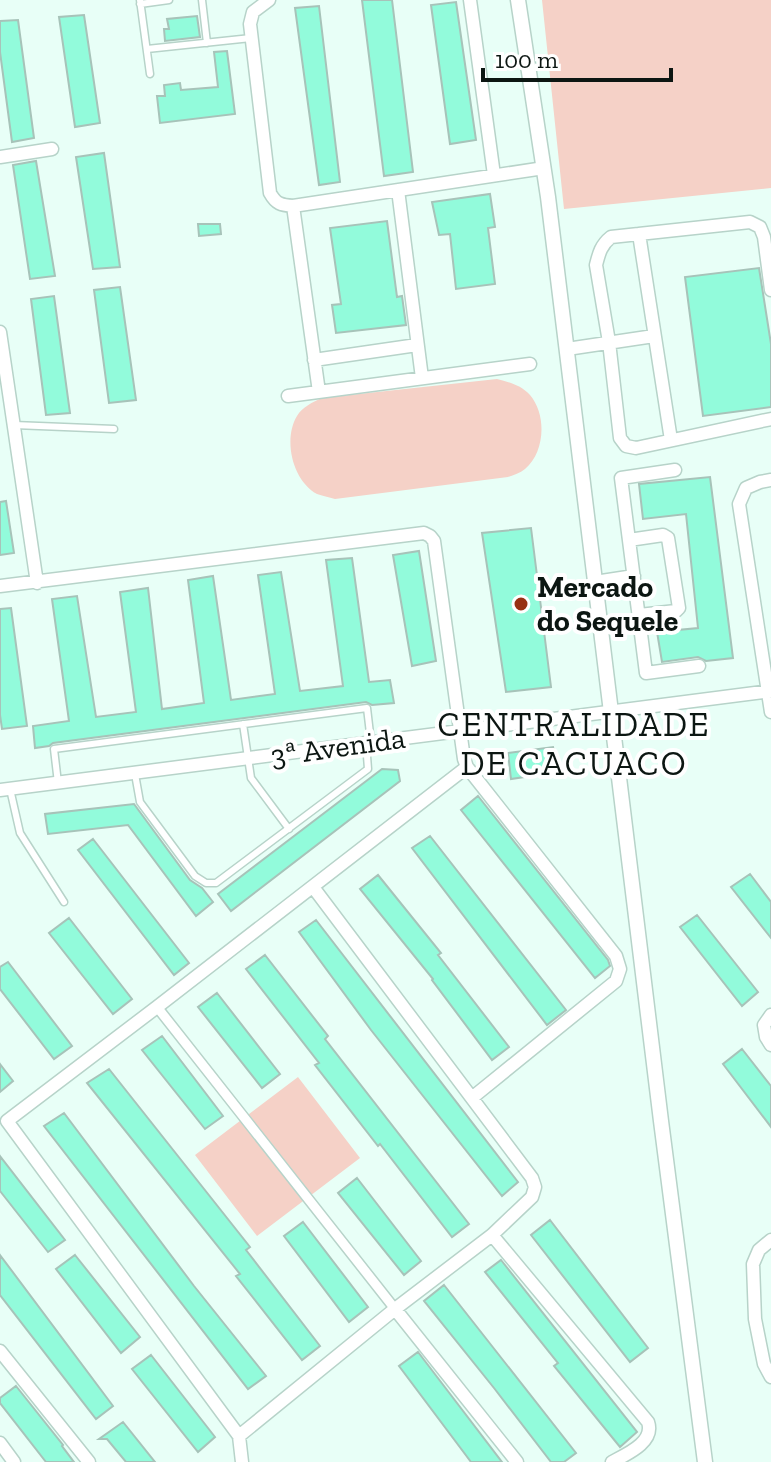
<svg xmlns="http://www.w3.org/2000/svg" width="771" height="1462" font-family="'Zilla Slab',serif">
<rect width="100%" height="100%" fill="#e8fff7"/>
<!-- green -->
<path fill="#f5d1c7" d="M542,0H771V188L564,209Z
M497,379C509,382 521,385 530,395C547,415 545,452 525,469C520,473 514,475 508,477L335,499C329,497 322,496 317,494C292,480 283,439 297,416C302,407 313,402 322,398Z
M298,1077L360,1158L257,1236L195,1155Z"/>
<!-- building -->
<path fill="#92fbdb" stroke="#a7c3b9" stroke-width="2" d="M362,0H392L413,172L384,176Z
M456,2L476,140L450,144L431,5Z
M319,6L340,182L319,185L295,8Z
M84,15L100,123L75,127L59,17Z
M197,16L200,37L165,41L164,29H169L167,19Z
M18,20L34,138L12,142L0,52V21Z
M227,51L235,114L160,123L157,96H165L164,85L180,83L181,90L218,87L214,52Z
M104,153L120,267L93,269L76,157Z
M36,161L55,276L30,279L13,165Z
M490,194L495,227L488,228L495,284L456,289L450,234L439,235L432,202Z
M387,221L397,297L402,296L406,325L336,333L332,305L341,304L330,228Z
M198,224H220L221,234L199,236Z
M759,268L771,344V407L703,416L685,277Z
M120,287L136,400L109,403L94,290Z
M54,296L70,413L46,415L31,299Z
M710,477L733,658L706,661L698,657L662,662L657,632L698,628L686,514L643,519L639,484Z
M6,501L14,553L0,555V502Z
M531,528L551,687L506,692L482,533Z
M419,551L436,661L412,666L393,555Z
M352,558L369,682L390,680L394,703L372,705L366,702L53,743L49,746L35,748L33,726L69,721L52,599L77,596L96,717L136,712L120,592L148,588L162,709L204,703L188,580L213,576L231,700L275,694L258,575L281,572L300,691L343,686L326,560Z
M11,608L27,726L2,729L0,715V609Z
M553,747L558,772L511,779L508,753Z
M382,769L398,770L400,781L231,911L218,894Z
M478,796L608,960L610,966L595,978L461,810Z
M134,804L190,880L202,888L213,902L196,916L128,825L48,834L45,814Z
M430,836L566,1010L547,1025L412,848Z
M93,839L189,963L174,975L78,850Z
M750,874L771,902V938L731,887Z
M378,875L441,953L438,955L509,1047L492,1060L432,980L433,979L360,889Z
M697,915L758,992L742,1006L680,927Z
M69,918L132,999L113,1014L49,933Z
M316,920L518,1182L502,1196L371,1030L299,932Z
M265,955L328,1036L325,1039L469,1224L452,1237L380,1144L378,1146L315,1065L319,1063L246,969Z
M8,962L72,1046L54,1059L0,989V967Z
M217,993L280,1074L262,1088L198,1007Z
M162,1036L223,1116L205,1129L142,1050Z
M742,1049L771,1086V1127L723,1064Z
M0,1064L13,1081L0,1092Z
M109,1069L250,1247L246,1250L320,1346L302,1360L236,1276L240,1274L87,1083Z
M64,1113L194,1286L266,1376L248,1389L44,1126Z
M0,1156L65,1240L48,1252L0,1191Z
M357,1178L421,1261L404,1275L338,1193Z
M550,1220L648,1348L630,1362L531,1235Z
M303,1222L368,1307L349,1322L284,1236Z
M0,1255L113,1406L96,1419L0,1295Z
M75,1255L140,1337L121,1353L56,1269Z
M501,1260L637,1432L620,1447L554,1366L558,1363L485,1272Z
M444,1285L576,1453L564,1462H551L494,1388L424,1301Z
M418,1352L431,1369L502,1462H471L399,1366Z
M151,1355L215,1437L198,1452L132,1369Z
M16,1386L63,1445L62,1446L74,1462H46L0,1403V1398Z
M123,1422L155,1462H126L107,1439H99Z"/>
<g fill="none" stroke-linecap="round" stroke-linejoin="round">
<defs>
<path id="service" d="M140,0L150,74
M202,0L207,43
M140,4L169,0
M147,49L251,38
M14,425L114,429
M243,724L251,778L289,829
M135,774L140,802L195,876L206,883H216L368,769L366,743
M58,783L54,749L367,708L371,742
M10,789L20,833L64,902"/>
<path id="pedestrian" d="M157,1007L395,1309"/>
<path id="minor" d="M269,0L253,12L250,24L270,193C276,204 281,205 293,206L544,168
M470,0L494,175
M0,157L52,149
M398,190L422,378
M293,206L319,392
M639,234L671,440
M771,290L764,237L760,227L750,222L611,237C601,245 599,253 596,265L609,342L620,438L626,446L636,448L771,419
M0,332L37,583
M567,349L654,336
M314,360L417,345
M288,396L530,364
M675,470L621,478L646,673L699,666
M771,480L760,482L746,488L739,504L771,712
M629,540L663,535L668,538L679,608L676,611L639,615
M595,582L634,576
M0,586L424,533L430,536L434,541L464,759L467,767L616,956L620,969L616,981L473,1097
M0,790L771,691
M771,1015L764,1025L766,1037L771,1045
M492,1235L648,1422C655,1442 627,1454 612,1462
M771,1240L759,1250L753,1264L755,1319L764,1364L771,1377
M395,1309L517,1462
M0,1351L89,1462
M239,1436L395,1309L492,1235L532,1197L535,1187L532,1178L313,887
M0,1443L14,1462
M242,1462L239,1436L7,1121L157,1007L467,767"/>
<path id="tertiary" d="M518,0L548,197L661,1121L705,1462"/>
</defs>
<!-- service casing -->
<use href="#service" stroke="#b7d3c9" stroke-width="9"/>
<!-- pedestrian casing -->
<use href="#pedestrian" stroke="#b7d3c9" stroke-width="12"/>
<!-- minor casing -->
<use href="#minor" stroke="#b7d3c9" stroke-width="15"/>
<!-- tertiary casing -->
<use href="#tertiary" stroke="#b7d3c9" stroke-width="17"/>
<!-- service -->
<use href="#service" stroke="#fff" stroke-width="6"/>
<!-- pedestrian -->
<use href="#pedestrian" stroke="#fff" stroke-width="9"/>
<!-- minor -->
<use href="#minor" stroke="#fff" stroke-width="12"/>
<!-- tertiary -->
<use href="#tertiary" stroke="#fff" stroke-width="14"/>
</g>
<!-- markers -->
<circle fill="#983012" stroke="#fff" stroke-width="3" cx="521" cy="604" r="8"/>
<g text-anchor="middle" stroke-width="8" stroke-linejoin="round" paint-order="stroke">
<!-- poi labels -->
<g font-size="30" font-weight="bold" fill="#0c1612" stroke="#fff" text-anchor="start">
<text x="537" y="597">Mercado<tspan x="537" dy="34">do Sequele</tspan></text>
</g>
<!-- street labels -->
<g font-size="30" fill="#0c1612" stroke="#fff">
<text transform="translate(338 747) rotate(-8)" y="10">3ª Avenida</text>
</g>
<!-- quarter labels -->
<g font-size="34" letter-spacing="2" fill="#0c1612" stroke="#fff">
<text x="574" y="736">CENTRALIDADE<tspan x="574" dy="39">DE CACUACO</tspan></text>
</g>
</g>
<!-- scale -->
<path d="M483 68v12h188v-12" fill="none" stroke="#0c1612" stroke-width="4"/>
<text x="495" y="68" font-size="24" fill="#0c1612" stroke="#ffffff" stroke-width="6" paint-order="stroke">100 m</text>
</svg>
